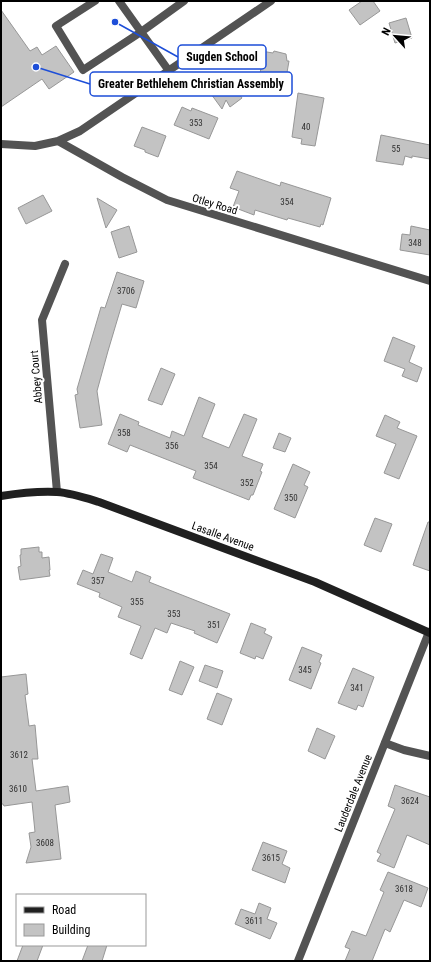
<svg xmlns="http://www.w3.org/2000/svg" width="431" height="962" font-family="'Roboto Condensed',sans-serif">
<rect width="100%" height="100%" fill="#fff"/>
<!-- building -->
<path fill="#c3c3c3" stroke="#979797" d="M362,1H373L380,11L360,25L349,10Z
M1,10L30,51L37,47L42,55L56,46L74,72L49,89L42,79L1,107Z
M406,18L412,38L395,43L389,23Z
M255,50L273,53L274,51L286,54L287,61H289L285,84L259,79L261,68L252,67Z
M225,74L242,98L230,107L226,100L222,109L206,87Z
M298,93L324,98L315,146L301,144L302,139L292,137Z
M182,107L191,111L192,108L218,118L209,139L174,125Z
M142,127L166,136L158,157L145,152V150L134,146Z
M381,135L430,145V159L412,156V158L405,156L403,165L376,161Z
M237,171L280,186L281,182L331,198L323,225L321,224L320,227L288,218L287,220L255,210L254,215L233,207L239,191L230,188Z
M43,195L52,211L26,224L18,208Z
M97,198L117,210L106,228Z
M129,226L137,252L119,258L111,232Z
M411,226L430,230V255L400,250L402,234L410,235Z
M117,272L144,281L136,308L122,304L108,351L97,391L102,425L80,428L75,395L78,394L77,389L101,307L105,308Z
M393,337L415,346L409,362L422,368L417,382L402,376L405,369L384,361Z
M161,368L175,374L162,405L148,400Z
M199,397L215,404L202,437L229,448L244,414L257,419L242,456L263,464L260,471L262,472L253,495H251L249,500L193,478L196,471L130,445L127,452L108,444L120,414L139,422L138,425L170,438L172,431L184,436Z
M385,415L400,422L397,428L417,436L399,479L384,473L396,444L376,436Z
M279,433L291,438L285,452L273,448Z
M293,464L310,472L304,485L308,487L295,518L274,509Z
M375,518L392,524L381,552L364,545Z
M428,522H430V571L413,565Z
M39,547V552H42V558L49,557L50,570H49L50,576L20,580L18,567L21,566L20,555H21V549Z
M101,554L113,558L108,572L132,582L136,571L151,577L149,582L230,614L217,643L194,633L195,631L171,623L167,633L155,628L142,659L130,654L141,626L118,617L122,607L99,597L100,593L77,584L83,570L93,574Z
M251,623L266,629L264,633L272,637L263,659L256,656L255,659L240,653Z
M302,647L322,655L319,662L321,663L311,689L289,680Z
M180,661L194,667L182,695L169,690Z
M205,665L223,671L217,688L199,681Z
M353,668L374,677L363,707L358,705L356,710L338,703Z
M26,674L28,694L25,695L29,726L35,725L38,759H32L36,791L68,786L70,802L55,805L61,859L26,863L31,847L29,833L35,832L32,802L4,806L3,804H1V677Z
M217,693L232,699L222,725L207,719Z
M317,728L335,736L325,759L308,751Z
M395,785L430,797V845L407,835L394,868L377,861L381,854L377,852L395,809L388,806Z
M263,842L287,851L282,864L290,868L285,883L252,870Z
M388,872L428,888L421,907L404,900L390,932L385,929L372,961H345L350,949L345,947L352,931L366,936L384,892L380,890Z
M259,903L271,908L267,919L277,923L270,939L235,924L241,909L255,914Z
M23,945H43L37,961H17Z
M88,945H107L102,961H82Z"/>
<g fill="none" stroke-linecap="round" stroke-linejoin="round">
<!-- lane -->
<path stroke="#535353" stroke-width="8" d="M95,1L56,26L83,70L141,32L184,1
M119,1L169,71
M385,743L404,750L430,756"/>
<!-- street -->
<path stroke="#535353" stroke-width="8" d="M58,141L80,131L271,1
M1,144L35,146L58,141L122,177L167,200L430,281
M57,492L42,320L65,264
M298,961L429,632"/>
<!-- secondary -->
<path stroke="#202020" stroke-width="8" d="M1,496C20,493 38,491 57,492C71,493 86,498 99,502L315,582L430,633"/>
</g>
<g text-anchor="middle" stroke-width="4" stroke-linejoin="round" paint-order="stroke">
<!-- number labels -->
<g font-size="9" fill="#313131">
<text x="196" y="126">353</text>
<text x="306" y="130">40</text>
<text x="396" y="152">55</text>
<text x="287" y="205">354</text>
<text x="415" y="246">348</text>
<text x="126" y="294">3706</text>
<text x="124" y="436">358</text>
<text x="172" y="449">356</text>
<text x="211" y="469">354</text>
<text x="247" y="486">352</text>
<text x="291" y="501">350</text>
<text x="98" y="584">357</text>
<text x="137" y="605">355</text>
<text x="174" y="617">353</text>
<text x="214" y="628">351</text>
<text x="305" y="673">345</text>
<text x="357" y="691">341</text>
<text x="19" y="758">3612</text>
<text x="18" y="792">3610</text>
<text x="410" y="804">3624</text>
<text x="45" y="846">3608</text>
<text x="271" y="861">3615</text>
<text x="404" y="892">3618</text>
<text x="254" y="924">3611</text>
</g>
<!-- street labels -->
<g font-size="11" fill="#000" stroke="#fff">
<text transform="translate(215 204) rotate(17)" y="4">Otley Road</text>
<text transform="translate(36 377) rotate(-95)" y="4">Abbey Court</text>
<text transform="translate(223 536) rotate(20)" y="4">Lasalle Avenue</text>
<text transform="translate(353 793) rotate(-68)" y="4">Lauderdale Avenue</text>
</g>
</g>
<!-- callouts -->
<path fill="none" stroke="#1d4ed8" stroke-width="1.5" d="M115 22L178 57M36 67L90 84"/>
<g fill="#1d4ed8" stroke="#fff" stroke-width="1.5">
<circle cx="115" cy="22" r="4"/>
<circle cx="36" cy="67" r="4"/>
</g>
<g fill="#fff" stroke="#1d4ed8" stroke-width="1.5">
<rect x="178" y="45" width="88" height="24" rx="4"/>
<rect x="90" y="72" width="202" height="24" rx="4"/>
</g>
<g font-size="12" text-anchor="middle" font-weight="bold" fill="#000">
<text x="222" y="61">Sugden School</text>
<text x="191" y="88">Greater Bethlehem Christian Assembly</text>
</g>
<!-- border -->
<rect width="431" height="962" fill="none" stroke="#000000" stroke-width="4"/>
<!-- legend -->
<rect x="16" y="894" width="130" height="52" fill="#ffffff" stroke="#999999"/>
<rect x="24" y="907" width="20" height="6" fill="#202020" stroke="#999999"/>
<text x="52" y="914" font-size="12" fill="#000000">Road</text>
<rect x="24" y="924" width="20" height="12" fill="#c3c3c3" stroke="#999999"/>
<text x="52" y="934" font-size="12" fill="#000000">Building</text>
<!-- north arrow -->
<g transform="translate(395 36) rotate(297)" stroke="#ffffff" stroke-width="3" paint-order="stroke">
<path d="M0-3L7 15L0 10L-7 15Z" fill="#000000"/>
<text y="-6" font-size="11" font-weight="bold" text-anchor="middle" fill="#000000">N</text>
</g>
</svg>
